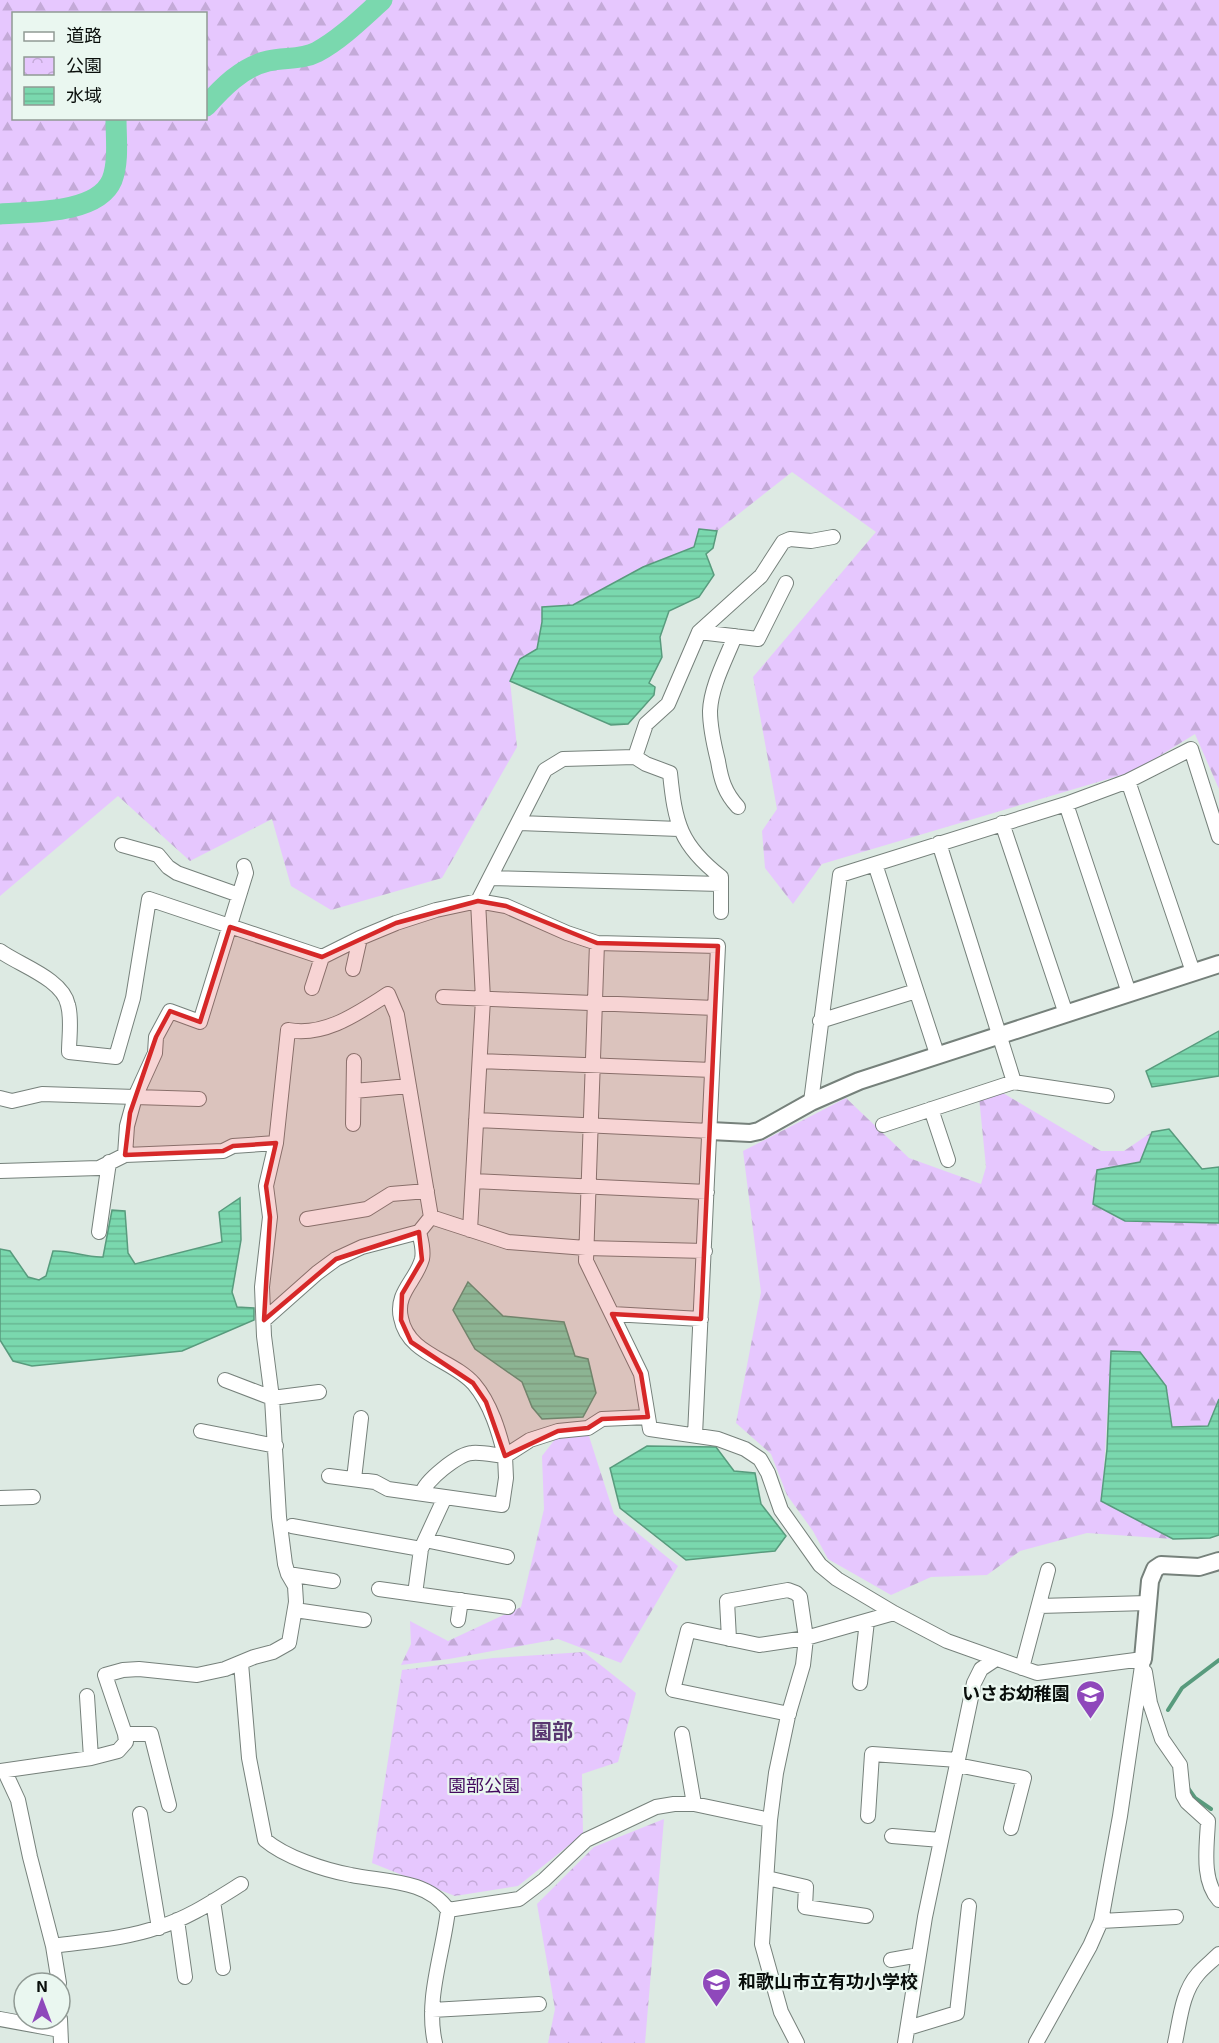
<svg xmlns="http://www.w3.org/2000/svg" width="1219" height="2043" font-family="'Exo 2','Noto Sans JP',sans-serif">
<defs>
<pattern id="forest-firs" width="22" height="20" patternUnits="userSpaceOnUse" patternTransform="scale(1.5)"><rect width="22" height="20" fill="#e6c7fe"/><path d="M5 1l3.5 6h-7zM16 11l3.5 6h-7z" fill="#c4aad8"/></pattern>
<pattern id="park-crowns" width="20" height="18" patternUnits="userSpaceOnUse" patternTransform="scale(1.5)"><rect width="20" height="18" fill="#e6c7fe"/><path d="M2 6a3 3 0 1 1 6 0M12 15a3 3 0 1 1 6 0" fill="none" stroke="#c4aad8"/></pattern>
<pattern id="water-rules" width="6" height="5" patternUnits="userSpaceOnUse" patternTransform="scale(1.5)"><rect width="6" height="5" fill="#7ad8ae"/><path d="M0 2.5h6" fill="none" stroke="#68b894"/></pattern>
</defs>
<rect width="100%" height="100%" fill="#ddeae3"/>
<!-- forest -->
<path fill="url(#forest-firs)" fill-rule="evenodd" d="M0,0H1219V789L1195,734L1135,771L822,864L793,904L765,868L762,831L777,809L753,677L876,532L792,472L717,531L699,529L694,547L643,567L573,605L542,607V622L537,649L520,659L510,681L517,747L442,878L331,910L291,886L272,819L190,861L118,796L0,896ZM14,14H206V118H14Z
M1003,1093L1101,1151H1124L1152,1132L1140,1162L1125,1221L1219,1223V1399L1209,1426L1172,1427L1166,1386L1140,1352L1111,1351L1102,1501L1173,1539L1087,1533L1020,1551L987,1575L931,1577L891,1595L828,1559L813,1531L787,1495L771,1454L736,1423L761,1292L743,1151L846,1098L909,1158L981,1184L986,1167L979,1097Z
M587,1430L614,1514L678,1566L621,1663L558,1639L449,1659L401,1665L411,1644L410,1621L448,1641L521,1607L544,1509L542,1456L559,1434Z
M664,1819L645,2043H548L555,2009L537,1904L594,1847Z"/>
<!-- park -->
<path fill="url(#park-crowns)" d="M584,1652L636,1693L618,1762L582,1774L583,1834L518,1886L455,1896L372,1863L402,1670L493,1658Z"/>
<!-- water -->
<path fill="url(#water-rules)" stroke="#589b7d" stroke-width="1.5" d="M699,529L717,531L713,548L706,554L714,575L699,597L669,611L660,637L662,657L649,683L655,687L654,695L628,724L611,725L510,681L520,659L537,649L542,622V607L573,605L643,567L694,547Z
M1219,1031V1076L1152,1087L1146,1071Z
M1169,1129L1202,1169L1219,1167V1223L1125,1221L1093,1204L1097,1170L1140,1162L1152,1132Z
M240,1198L241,1240L232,1292L237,1307L254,1308V1320L182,1351L32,1366L13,1361L0,1340V1249L10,1251L28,1277L39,1280L46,1276L53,1251C71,1250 86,1258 103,1257L112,1210L125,1211L128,1253L135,1264L222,1242L219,1212Z
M468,1282L503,1316L564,1322L575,1356L588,1359L596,1393L583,1417L542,1419L532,1407L522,1382L475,1349L453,1310Z
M1111,1351L1140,1352L1166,1386L1172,1427L1208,1426L1219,1399V1535L1210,1538L1173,1539L1101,1501L1107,1449Z
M647,1446L716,1447L734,1471L755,1473L761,1504L786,1536L775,1551L686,1560L620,1508L610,1468Z"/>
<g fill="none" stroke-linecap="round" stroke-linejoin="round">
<!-- stream -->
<path stroke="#589b7d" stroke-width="4" d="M1168,1710L1182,1688L1219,1660
M1188,1788L1195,1798L1211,1809"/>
<!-- river -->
<path stroke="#7ad8ae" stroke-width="21" d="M206,106C222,88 242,67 268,61C284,57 302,60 317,52C341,39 362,18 382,0
M0,214C31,212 98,214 112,180C119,162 116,138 116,118"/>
<defs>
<path id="minor" d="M699,632L758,639L786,583
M735,636C726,659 711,686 710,711C710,728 714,745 718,761C721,780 725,793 738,807
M635,757L646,724L668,704L699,632L761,576L783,542L790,539L811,541L833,537
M1128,781L1193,972
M1066,804L1129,993
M519,823L679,829
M1002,823L1066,1014
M939,843L1014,1082
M122,845L158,855L168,867L177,873L239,895
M875,864L937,1054
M490,878L721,884
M597,943L586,1261L641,1374L650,1429L718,1439L745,1449L760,1459L768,1473L781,1510L820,1565L837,1579L894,1613L947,1641L1037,1673L1143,1659
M0,951C19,965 63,979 68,1005C72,1019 69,1037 69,1052L116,1057L133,998L149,899L322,957L360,938L396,923L436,910L478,901L506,906L567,933L597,943L718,946L695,1435
M353,969L360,938
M312,988L322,957
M443,997L715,1008
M820,1021L916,991
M480,1061L712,1070
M354,1091L409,1086
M0,1098L12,1101L42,1094L135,1097L155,1053L156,1037L170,1011L200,1022L246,873L244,866
M811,1102L840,875L1066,804L1128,781L1191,749L1219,837
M931,1109L948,1160
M476,1120L710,1131
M353,1124L354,1061
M883,1125L1014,1082L1107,1096
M125,1155L223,1151L233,1146L276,1143
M0,1171L99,1168L125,1155L127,1126L135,1097L199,1099
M473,1181L707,1192
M431,1217L508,1242L586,1248L705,1251
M307,1219L367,1209L391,1194L427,1191
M470,1230L483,999L478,901L545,770L563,759L635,757L646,764L670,773C675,823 680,845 721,877V912
M99,1232L109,1162
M419,1232C421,1240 424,1250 422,1259C416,1281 395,1293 401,1318C408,1355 452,1359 474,1384C491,1404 499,1432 505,1456C494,1455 482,1452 472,1453C458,1454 425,1481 422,1493
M612,1314L701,1319
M225,1380L272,1398L319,1392
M201,1431L276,1446
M329,1476L375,1482L388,1489L502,1505L506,1478L505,1456L530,1440L558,1431L588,1428L602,1419L648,1417
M354,1479L361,1418
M0,1498L33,1497
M292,1526L421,1549
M425,1540L507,1557
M288,1574L333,1581
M379,1589L508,1607
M415,1594L421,1549L445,1497
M1039,1606L1148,1603
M295,1610L364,1620
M458,1620L461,1600
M729,1639L727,1601L788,1590L796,1593L800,1597L806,1638L759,1645L688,1630L673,1690L789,1714
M241,1663L249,1758L265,1840C285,1857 324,1870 351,1875C384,1882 427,1879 448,1910C443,1954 425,1999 435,2043
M1022,1668L1048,1570
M1145,1672L1150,1703L1162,1739L1180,1765L1183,1795L1187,1802L1208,1821C1207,1846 1201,1880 1219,1900
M860,1683L867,1621
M87,1696L91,1758
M125,1734H151L169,1805
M682,1734L694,1804
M957,1765L1024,1778L1011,1828
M0,1771L91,1758L118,1751L126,1742L125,1734L105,1675L123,1670L139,1669L197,1675L225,1669L254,1657L273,1652L289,1643L296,1602L295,1586L288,1574L285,1564L279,1517L272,1398L264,1336L262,1287L270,1217L266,1186L276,1143L288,1030C325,1037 358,1013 388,994L397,1015L431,1217L419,1232L362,1247L336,1259L317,1273L264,1320
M5,1772L18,1800L30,1857L53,1946L59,1983
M140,1814L159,1928
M868,1816L872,1754L958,1760
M892,1836L941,1840
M767,1878L806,1887L805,1907L866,1916
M213,1901L223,1968
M448,1910L519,1899L544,1880L586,1840L656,1807L674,1804H694L770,1820
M177,1920L185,1977
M1101,1921L1176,1917
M53,1946C88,1941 125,1939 159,1927C189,1918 215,1900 241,1884
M891,1960L919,1955
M432,2010L539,2004
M0,2019L60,2030
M60,2019L61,2043
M908,2028L957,2013L969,1906
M797,2043L781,2012L762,1944L770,1820L776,1773L788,1716L803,1665L806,1638L894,1613
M905,2043L925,1917L974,1683L981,1669L996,1659
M1036,2043L1090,1946L1101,1921L1120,1816L1143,1659
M1175,2043C1180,2020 1182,1992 1198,1974C1204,1967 1212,1961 1219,1954"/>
<path id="tertiary" d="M710,1131L750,1133L759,1131L811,1102L859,1081L1219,964
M1143,1659L1150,1581L1155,1569L1161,1565L1199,1567L1219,1561"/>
</defs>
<!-- minor casing -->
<use href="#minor" stroke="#76817b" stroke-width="16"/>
<!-- tertiary casing -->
<use href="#tertiary" stroke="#76817b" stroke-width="20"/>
<!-- minor -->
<use href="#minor" stroke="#fff" stroke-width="14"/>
<!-- tertiary -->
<use href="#tertiary" stroke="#fff" stroke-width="16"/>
</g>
<!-- marked area -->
<path fill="#d62828" fill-opacity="0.2" stroke="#d62828" stroke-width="4.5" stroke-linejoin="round" d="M478,901L506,906L597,943L718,946L701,1319L612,1314L641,1374L648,1417L602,1419L588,1428L558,1431L505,1456L486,1402L473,1383L411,1342L401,1320L402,1294L422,1260L419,1232L336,1259L264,1320L270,1217L266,1186L276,1143L233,1146L223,1151L125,1155L130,1113L156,1037L170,1011L200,1022L230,927L322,957L396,923Z"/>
<!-- icons -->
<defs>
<symbol id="school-pin" viewBox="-11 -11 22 30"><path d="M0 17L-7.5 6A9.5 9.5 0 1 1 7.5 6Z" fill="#8f48bb" stroke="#eaf7f0"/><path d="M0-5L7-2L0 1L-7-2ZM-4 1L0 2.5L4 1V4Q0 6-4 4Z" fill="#fff"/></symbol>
</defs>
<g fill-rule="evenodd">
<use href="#school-pin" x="1074" y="1678" width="33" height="45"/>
<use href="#school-pin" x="700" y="1966" width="33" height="45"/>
</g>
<g text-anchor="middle" stroke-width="4.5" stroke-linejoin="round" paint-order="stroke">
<!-- poi labels -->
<g font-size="18" font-weight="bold" fill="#090e0b" stroke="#eaf7f0" text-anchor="end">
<text x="1070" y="1700">いさお幼稚園</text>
<text x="738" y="1988" text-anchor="start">和歌山市立有功小学校</text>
</g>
<!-- park labels -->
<g font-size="18" fill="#430a5f" stroke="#eaf7f0">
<text x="484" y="1792">園部公園</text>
</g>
<!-- quarter labels -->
<g font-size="21" font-weight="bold" fill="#593770" stroke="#eaf7f0">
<text x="552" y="1739">園部</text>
</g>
</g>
<!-- legend -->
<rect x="12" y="12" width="195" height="108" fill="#eaf7f0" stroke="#909a94" stroke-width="1.5"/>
<rect x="24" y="32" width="30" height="9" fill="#ffffff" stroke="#909a94" stroke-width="1.5"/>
<text x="66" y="42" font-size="18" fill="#090e0b">道路</text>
<rect x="24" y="57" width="30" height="18" fill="url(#park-crowns)" stroke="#909a94" stroke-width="1.5"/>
<text x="66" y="72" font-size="18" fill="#090e0b">公園</text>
<rect x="24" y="87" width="30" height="18" fill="url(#water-rules)" stroke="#909a94" stroke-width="1.5"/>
<text x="66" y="102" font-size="18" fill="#090e0b">水域</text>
<!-- north arrow -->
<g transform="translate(42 2001)"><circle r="28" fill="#eaf7f0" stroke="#909a94" stroke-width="1.5"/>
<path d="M0-4.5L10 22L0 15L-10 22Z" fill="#8f48bb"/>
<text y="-9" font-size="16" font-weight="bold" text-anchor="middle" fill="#090e0b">N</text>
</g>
</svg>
